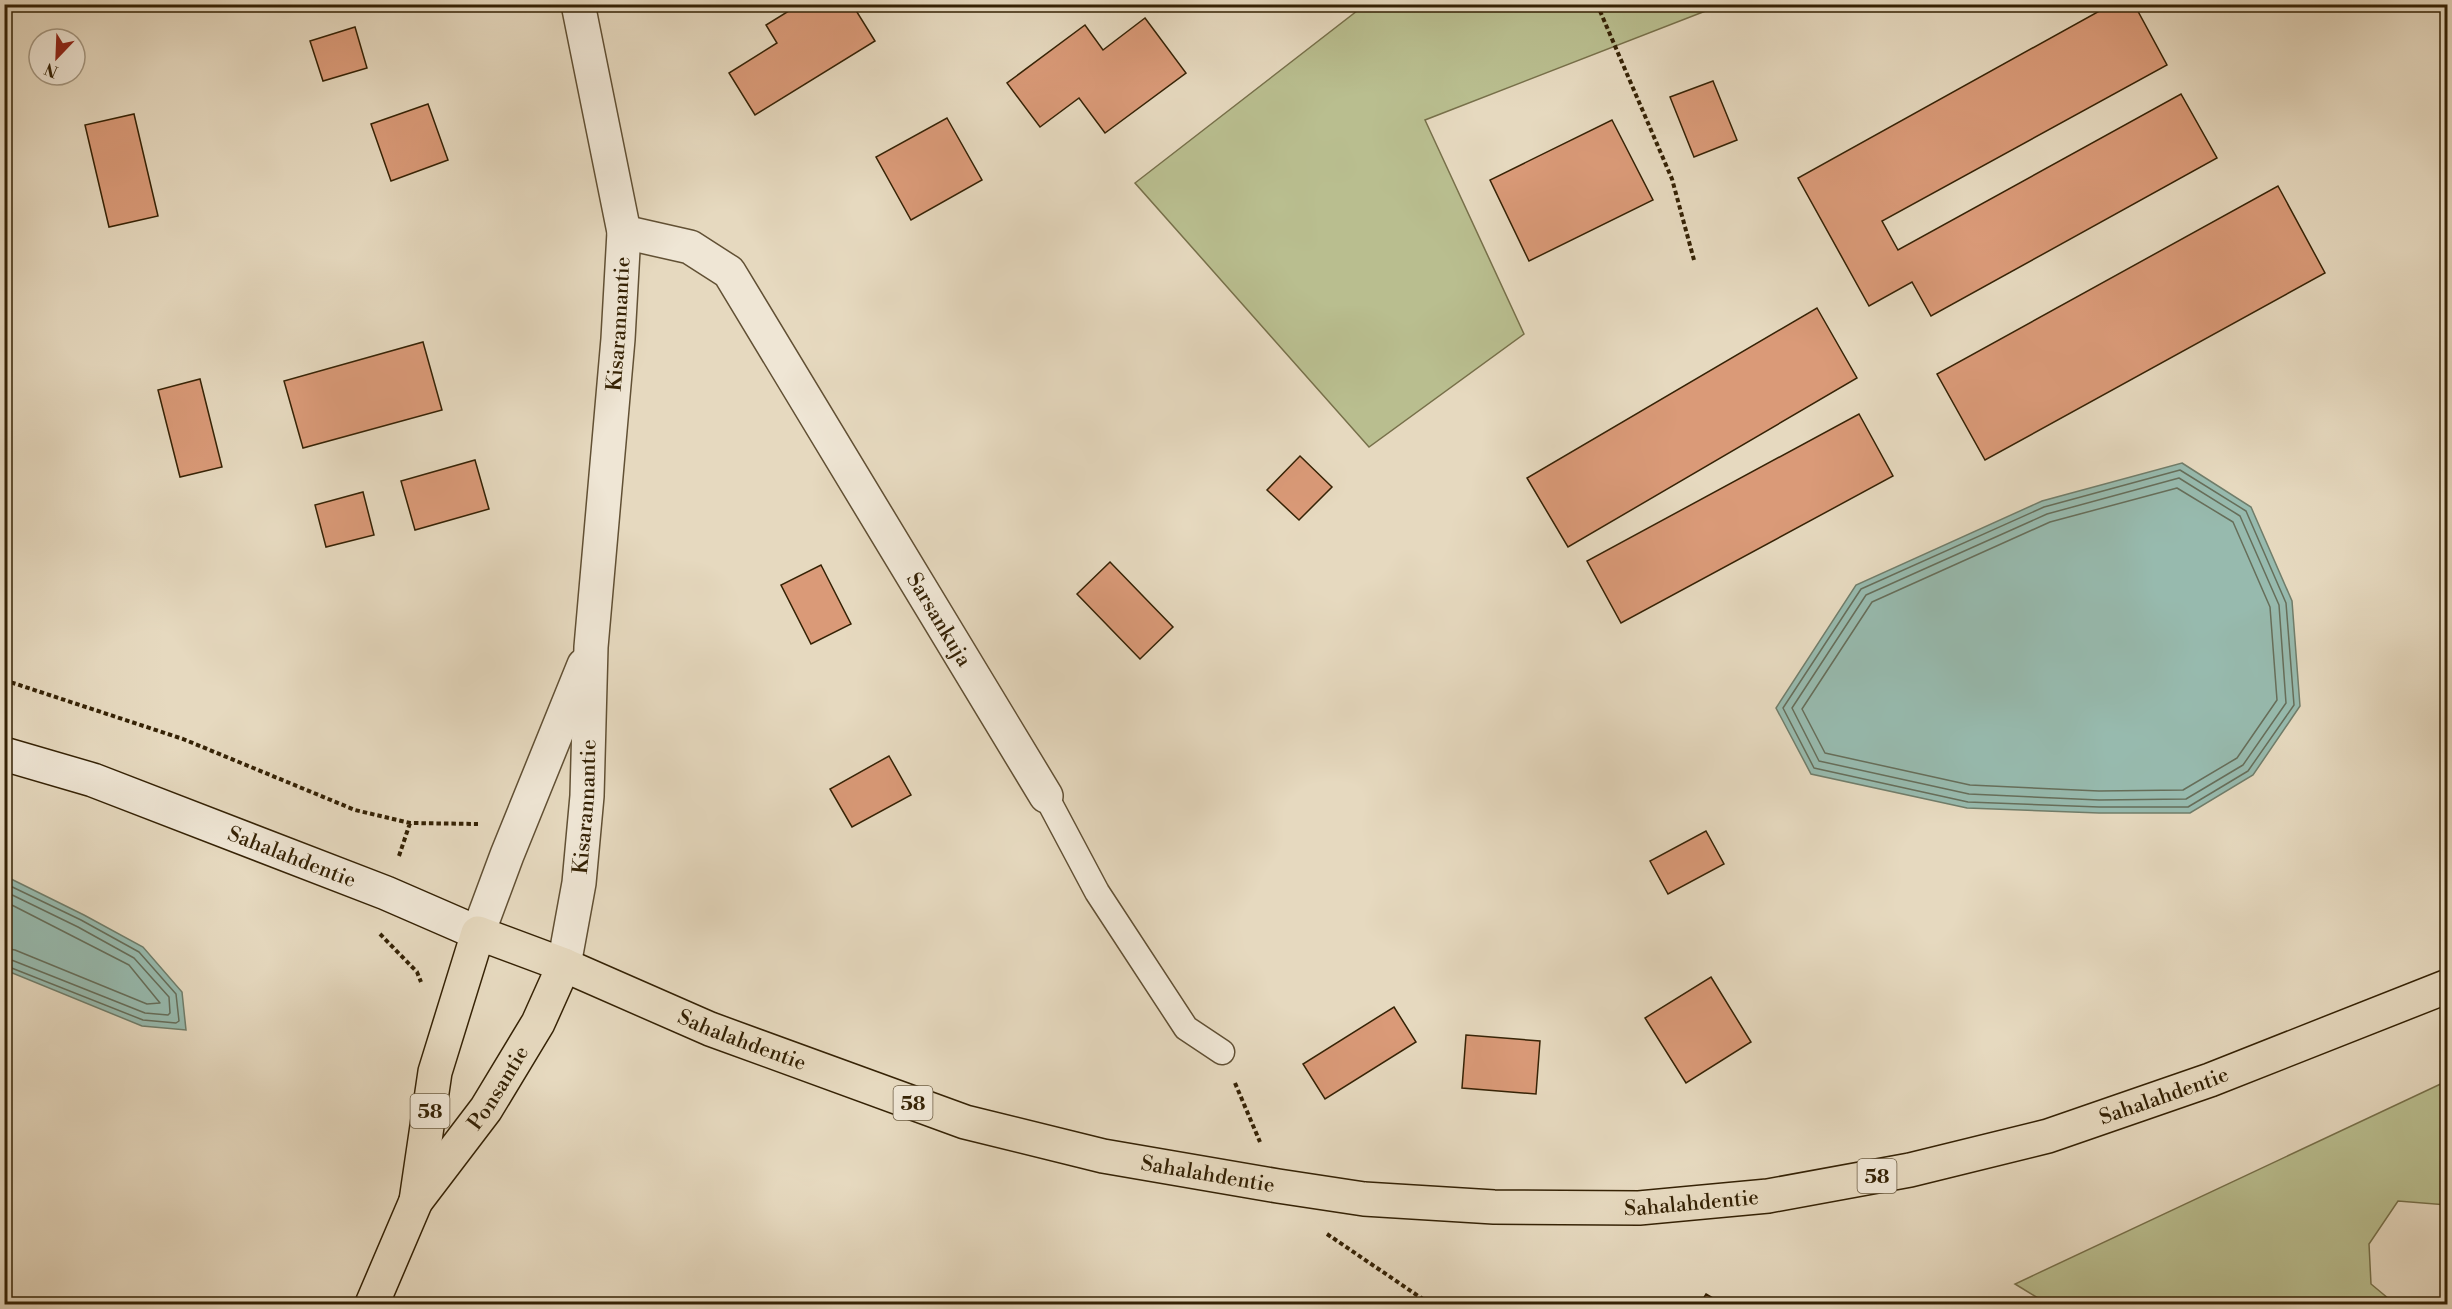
<svg xmlns="http://www.w3.org/2000/svg" width="2452" height="1309" font-family="'Libre Bodoni',serif">
<rect width="100%" height="100%" fill="#e6d9bf"/>
<filter id="stains"><feTurbulence type="fractalNoise" baseFrequency=".00333" numOctaves="4"/><feColorMatrix values="0 0 0 0 .2 0 0 0 0 .09 0 0 0 0 .02 0 0 0 .5 -.17"/></filter>
<radialGradient id="worn" r=".72"><stop offset=".6" stop-color="#630" stop-opacity="0"/><stop offset="1" stop-color="#630" stop-opacity=".3"/></radialGradient>
<!-- green -->
<path fill="#b9be8f" stroke="#77704a" stroke-width="1.5" d="M1366,4L1721,5L1425,120L1524,334L1369,447L1135,183Z
M2447,1081V1205L2398,1201L2369,1244L2371,1284L2395,1304H2048L2015,1284Z"/>
<!-- water -->
<path fill="#97baae" stroke="#707d6a" stroke-width="1.5" d="M2182,463L2251,507L2292,601L2300,706L2253,775L2190,813H2099L1967,808L1811,774L1776,708L1856,585L2042,501Z
M5,876L84,915L143,947L182,992L186,1030L142,1026L5,970Z"/>
<g fill="none" stroke-linecap="round" stroke-linejoin="round">
<!-- shore -->
<path stroke="#666e5a" stroke-width="1.5" d="M2180,470L2246,511L2286,603L2294,705L2248,771L2188,807H2099L1968,802L1814,768L1783,708L1861,589L2044,507Z
M2179,478L2240,516L2279,605L2286,703L2243,765L2186,799L2099,800L1969,794L1819,761L1792,708L1866,595L2047,514Z
M2177,488L2233,522L2270,607L2277,700L2237,758L2183,790L2099,791L1970,785L1825,753L1802,709L1872,602L2050,522Z
M4,883L81,920L139,952L176,994L179,1021L176,1023L143,1020L4,965
M4,891L78,927L134,958L169,997L170,1013L168,1015L145,1013L4,957
M4,901L129,965L160,1003L147,1004L15,950L4,948"/>
</g>
<!-- building -->
<path fill="#da9a78" stroke="#352205" stroke-width="1.5" d="M800,4H852L875,41L755,115L729,73L777,43L766,25Z
M2112,4H2134L2167,65L1882,221L1898,250L2181,94L2217,158L1931,316L1912,282L1869,306L1798,178Z
M1145,18L1186,73L1105,133L1079,98L1040,127L1007,83L1085,25L1103,50Z
M355,27L367,68L323,81L310,41Z
M1713,81L1737,140L1694,157L1670,97Z
M428,104L448,160L391,181L371,124Z
M134,114L158,216L109,227L85,125Z
M947,118L982,180L911,220L876,157Z
M1612,120L1653,200L1529,261L1490,180Z
M2278,186L2325,273L1985,460L1937,374Z
M1817,308L1857,378L1568,547L1527,478Z
M423,342L442,410L303,448L284,381Z
M200,379L222,467L180,477L158,390Z
M1859,414L1893,476L1621,623L1587,561Z
M1300,456L1332,487L1299,520L1267,490Z
M475,460L489,509L415,530L401,481Z
M363,492L374,535L326,547L315,505Z
M1110,562L1173,627L1140,659L1077,594Z
M821,565L851,624L811,644L781,585Z
M889,756L911,795L852,827L830,789Z
M1706,831L1724,864L1668,894L1650,861Z
M1711,977L1751,1042L1686,1083L1645,1018Z
M1394,1007L1416,1042L1325,1099L1303,1064Z
M1466,1035L1540,1041L1536,1094L1462,1088Z
M1706,1294L1723,1304H1700Z"/>
<g fill="none" stroke-linecap="round" stroke-linejoin="round">
<defs>
<path id="service" d="M1046,796L1097,892L1186,1028L1222,1052"/>
<g id="minor">
<path id="s1" d="M624,232L690,247L729,272L1046,796"/>
<path d="M478,933L507,855L584,665"/>
<path id="s2" d="M564,965L579,883L587,796L591,647L618,339L624,232L578,4"/>
</g>
<g id="secondary">
<path id="s3" d="M4,754L93,780L386,893L478,933"/>
</g>
<g id="primary">
<path id="s4" d="M416,1201L435,1072L478,933L564,965L710,1029L965,1122L1103,1156L1278,1186L1364,1199L1494,1207L1639,1208L1768,1196L1910,1170L2048,1136L2210,1080L2448,986"/>
<path id="s5" d="M372,1304L416,1201L486,1109L538,1023L564,965"/>
</g>
</defs>
<!-- service casing -->
<use href="#service" stroke="#615034" stroke-width="27"/>
<!-- minor casing -->
<use href="#minor" stroke="#615034" stroke-width="36"/>
<!-- secondary casing -->
<use href="#secondary" stroke="#352205" stroke-width="36"/>
<!-- primary casing -->
<use href="#primary" stroke="#352205" stroke-width="36"/>
<!-- path -->
<path stroke="#352205" stroke-width="4" stroke-dasharray="4.5 3" stroke-linecap="butt" d="M1597,4L1672,179L1694,260
M4,680L183,739L355,810L410,823L478,824
M399,856L410,823
M380,934L417,972L421,982
M1235,1083L1260,1142
M1327,1234L1430,1304"/>
<!-- service -->
<use href="#service" stroke="#efe6d5" stroke-width="24"/>
<!-- minor -->
<use href="#minor" stroke="#efe6d5" stroke-width="33"/>
<!-- secondary -->
<use href="#secondary" stroke="#efe6d5" stroke-width="33"/>
<!-- primary -->
<use href="#primary" stroke="#e6d9bf" stroke-width="33"/>
</g>
<g text-anchor="middle" stroke-width="5" stroke-linejoin="round" paint-order="stroke">
<!-- shield labels -->
<g fill="#efe6d5" stroke="#6d5d43" stroke-width="1.5">
<rect x="893.5" y="1086" width="39" height="34" rx="4.5"/>
<rect x="410.5" y="1094" width="39" height="34" rx="4.5"/>
<rect x="1857.5" y="1159" width="39" height="34" rx="4.5"/>
</g>
<g font-size="20" font-weight="bold" fill="#352205">
<text x="913" y="1110">58</text>
<text x="430" y="1118">58</text>
<text x="1877" y="1183">58</text>
</g>
<!-- street labels -->
<g font-size="21" fill="#352205" stroke="#efe6d5">
<text dy="7" stroke="none"><textPath href="#s2" startOffset="644">Kisarannantie</textPath></text>
<text dy="7" stroke="none"><textPath href="#s1" startOffset="520">Sarsankuja</textPath></text>
<text dy="7" stroke="none"><textPath href="#s2" startOffset="160">Kisarannantie</textPath></text>
<text dy="7" stroke="none"><textPath href="#s3" startOffset="306">Sahalahdentie</textPath></text>
<text dy="7" stroke="none"><textPath href="#s4" startOffset="561">Sahalahdentie</textPath></text>
<text dy="7" stroke="none"><textPath href="#s5" startOffset="252">Ponsantie</textPath></text>
<text dy="7" stroke="none"><textPath href="#s4" startOffset="2019">Sahalahdentie</textPath></text>
<text dy="7" stroke="none"><textPath href="#s4" startOffset="1047">Sahalahdentie</textPath></text>
<text dy="7" stroke="none"><textPath href="#s4" startOffset="1533">Sahalahdentie</textPath></text>
</g>
</g>
<!-- margin -->
<rect width="2452" height="1309" fill="none" stroke="#e6d9bf" stroke-width="24"/>
<rect x="6" y="6" width="2440" height="1297" fill="none" stroke="#352205" stroke-width="3"/>
<rect x="12" y="12" width="2428" height="1285" fill="none" stroke="#352205" stroke-width="1.5"/>
<!-- north arrow -->
<g transform="translate(57 57) rotate(203)"><circle r="28" fill="#efe6d5" stroke="#a59882" stroke-width="1.5"/>
<path d="M0-4.5L10 22L0 15L-10 22Z" fill="#8f2418"/>
<text y="-9" font-size="16" font-weight="bold" text-anchor="middle" fill="#352205">N</text>
</g>
<rect width="100%" height="100%" filter="url(#stains)"/>
<rect width="100%" height="100%" fill="url(#worn)"/>
</svg>
